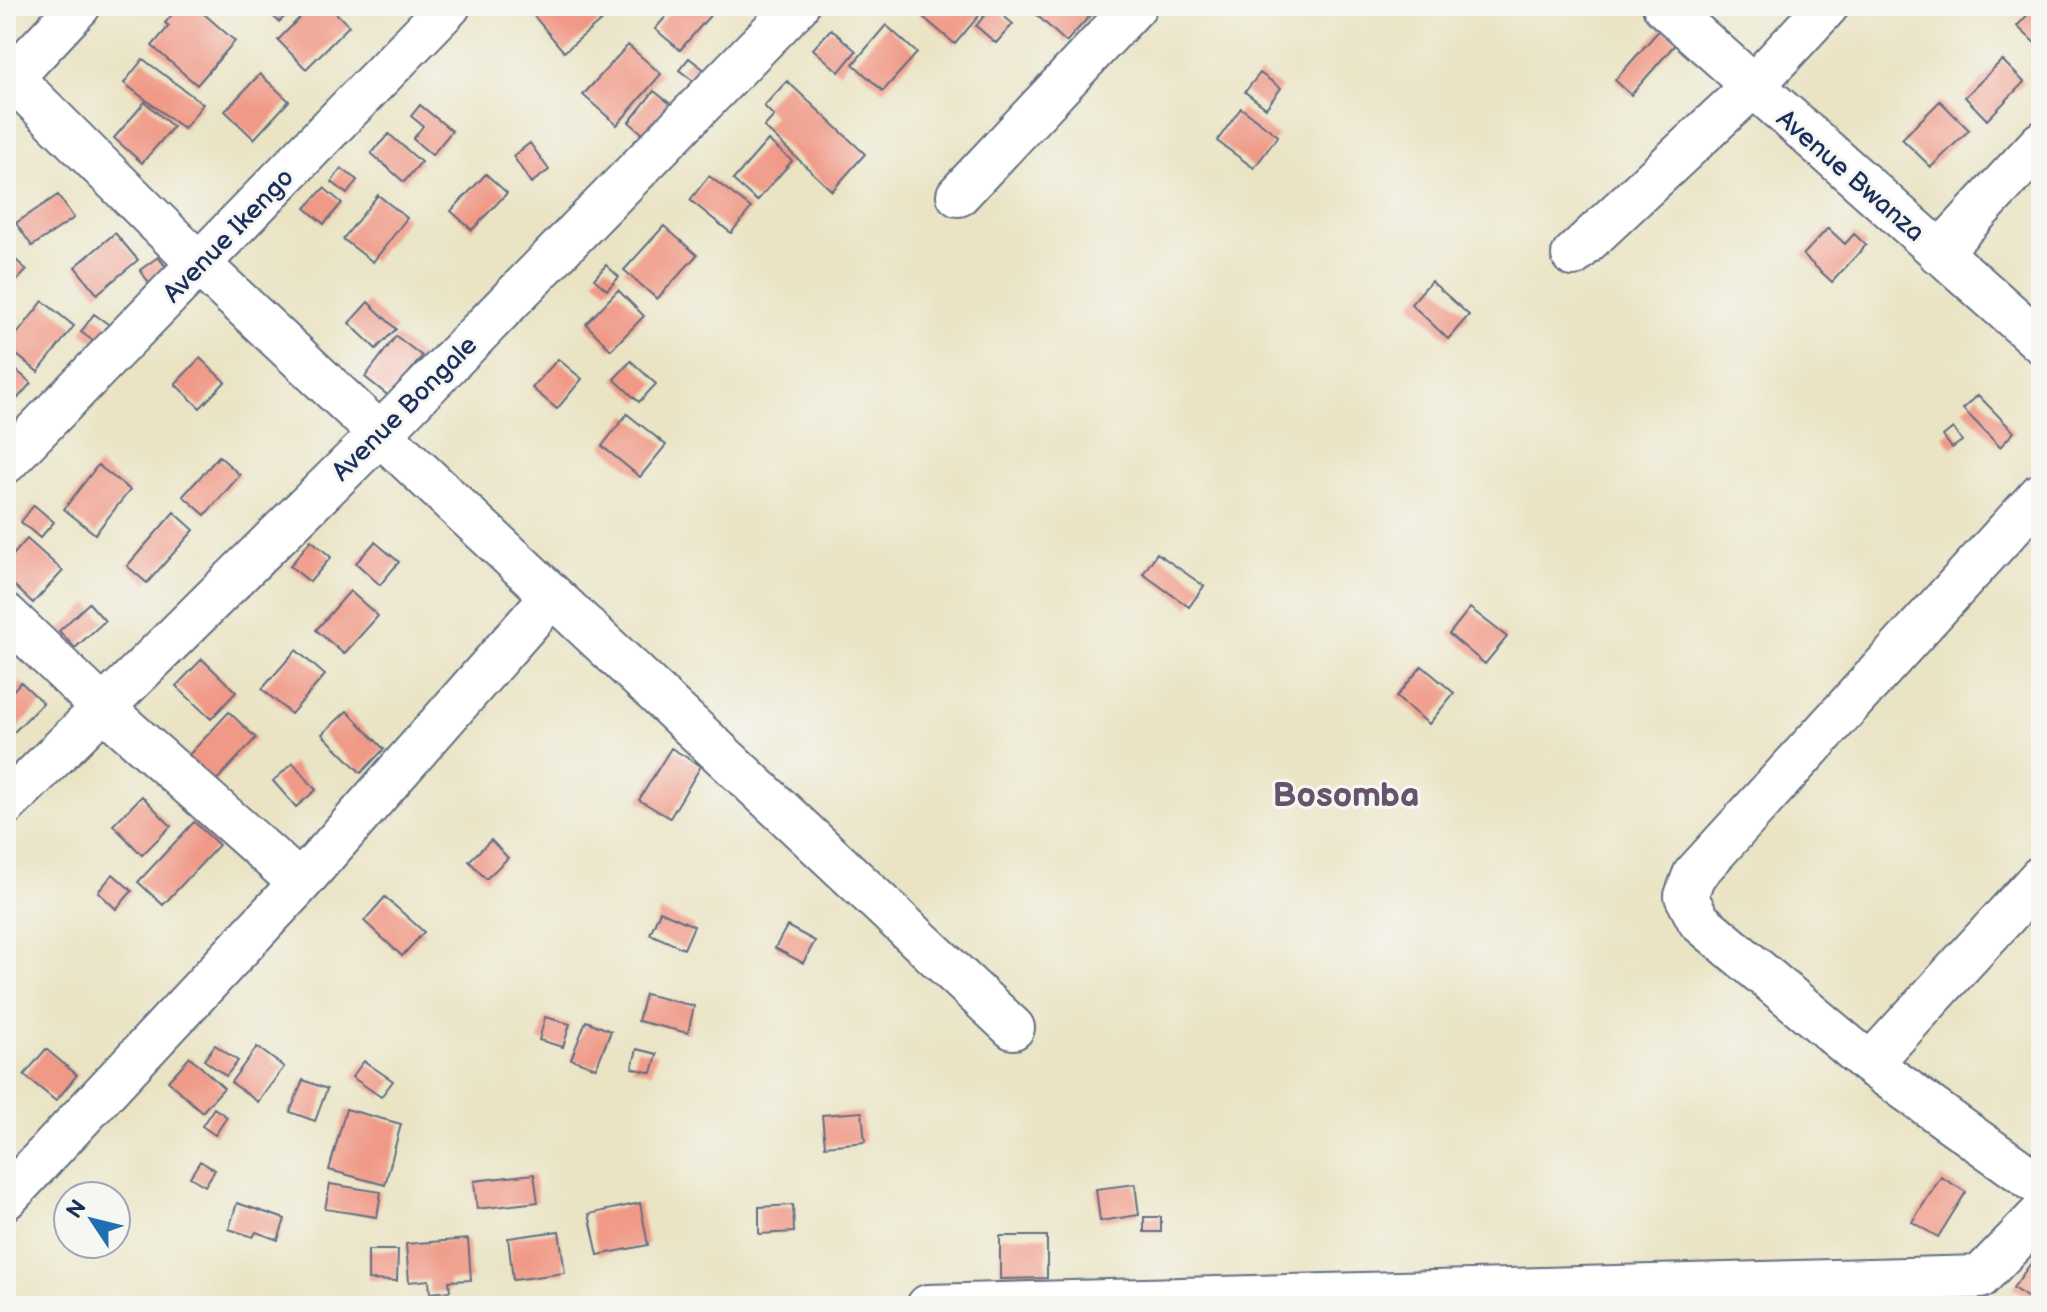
<svg xmlns="http://www.w3.org/2000/svg" width="2047" height="1312" font-family="'Balsamiq Sans',sans-serif">
<rect width="100%" height="100%" fill="#f6f6f2"/>
<filter id="ink" filterUnits="userSpaceOnUse"><feTurbulence type="fractalNoise" baseFrequency=".0125" numOctaves="2"/><feDisplacementMap in="SourceGraphic" scale="16" xChannelSelector="R" yChannelSelector="G"/><feConvolveMatrix kernelMatrix="1 2 1 2 8 2 1 2 1" color-interpolation-filters="sRGB"/></filter>
<filter id="wash" filterUnits="userSpaceOnUse"><feTurbulence type="fractalNoise" baseFrequency=".006" numOctaves="4" result="noise"/><feDisplacementMap in="SourceGraphic" scale="32" xChannelSelector="R" yChannelSelector="G"/><feGaussianBlur stdDeviation="1.8" result="paint"/><feColorMatrix in="noise" values="0 0 0 0 0 0 0 0 0 0 0 0 0 0 0 0 0 1.4 0 .05"/><feComposite in="paint" operator="in"/></filter>
<g filter="url(#wash)">
<rect width="100%" height="100%" fill="#eae4c4"/>
<g id="blocks">
<!-- building -->
<path fill="#f09986" d="M179,6H195L235,41L197,85L152,46L169,26L165,23Z
M262,6H296L279,22Z
M311,6H329L349,26L306,69L278,40Z
M546,6H592L603,19L564,52L534,16Z
M675,6H707L713,12L680,50L655,29Z
M910,6H987L955,44Z
M992,6L1013,24L996,43L976,26Z
M1027,6H1099L1066,42Z
M2036,6H2041V49L2017,26Z
M886,25L917,53L883,91L853,64Z
M1662,27L1678,41L1631,95L1615,80Z
M831,29L856,51L839,72L813,49Z
M628,45L661,74L617,125L583,95Z
M689,58L711,75L701,87L679,70Z
M143,59L203,104L184,129L124,83Z
M2002,60L2024,82L1987,120L1965,97Z
M1260,73L1281,88L1266,108L1245,92Z
M260,74L289,101L254,139L225,111Z
M787,81L865,154L832,191L764,127L774,116L764,106Z
M654,91L677,109L651,141L629,122Z
M1940,101L1969,130L1931,167L1902,139Z
M145,102L173,127L142,163L114,138Z
M420,105L452,131L432,155L413,139L423,126L411,116Z
M1241,108L1278,136L1254,168L1217,141Z
M389,134L421,162L404,182L371,153Z
M768,140L792,161L757,201L733,180Z
M530,143L549,170L531,183L513,156Z
M341,168L357,180L347,194L332,182Z
M486,174L507,193L472,230L451,211Z
M709,176L751,208L731,233L690,200Z
M324,188L342,203L324,224L305,208Z
M58,195L74,218L32,246L16,223Z
M378,195L407,218L373,262L343,239Z
M664,226L697,255L657,299L624,270Z
M1828,228L1845,244L1854,234L1866,245L1832,282L1803,255Z
M115,233L138,260L97,294L75,267Z
M6,251L27,270L6,292Z
M158,257L171,273L152,287L140,270Z
M606,265L619,277L607,290L594,279Z
M1431,281L1469,315L1448,339L1411,304Z
M618,290L644,316L611,350L586,324Z
M43,301L74,326L38,372L7,347Z
M368,302L396,329L376,349L349,323Z
M94,314L115,329L102,347L81,332Z
M396,336L422,356L390,397L365,377Z
M200,358L225,382L200,408L175,384Z
M558,359L582,379L557,409L532,388Z
M6,361L31,383L6,412Z
M631,361L656,384L639,402L614,379Z
M1978,395L2014,432L2000,447L1963,409Z
M627,414L666,445L640,477L602,446Z
M1953,428L1962,441L1952,448L1943,436Z
M219,456L240,475L205,515L183,496Z
M98,465L130,490L95,534L64,509Z
M34,505L54,522L40,538L21,522Z
M174,512L194,530L147,583L127,566Z
M27,539L63,571L33,603L6,578V563Z
M311,540L331,557L310,582L290,566Z
M375,542L399,562L380,585L356,563Z
M1157,553L1204,586L1189,607L1143,574Z
M350,591L378,616L344,654L316,630Z
M89,603L105,621L75,648L59,631Z
M1470,608L1507,637L1485,664L1449,634Z
M296,650L325,675L291,714L262,689Z
M202,659L236,692L211,719L176,686Z
M1422,666L1454,693L1429,724L1396,697Z
M21,682L43,703L6,740V698Z
M347,711L384,749L361,773L322,734Z
M229,712L256,738L213,784L185,759Z
M671,748L701,766L670,818L639,800Z
M293,763L316,790L296,807L273,781Z
M142,796L171,826L142,855L113,825Z
M194,822L219,845L163,905L138,882Z
M491,840L508,858L486,879L469,861Z
M113,874L132,891L116,909L98,892Z
M385,897L424,932L402,956L364,921Z
M660,911L694,926L684,949L650,934Z
M787,926L815,941L803,963L775,948Z
M645,994L694,1006L688,1033L638,1021Z
M545,1017L570,1024L563,1047L539,1040Z
M586,1021L611,1031L596,1068L571,1059Z
M215,1045L238,1061L226,1076L204,1060Z
M257,1047L284,1067L258,1102L231,1082Z
M46,1049L77,1075L56,1101L24,1075Z
M637,1049L657,1054L652,1073L632,1068Z
M190,1057L224,1088L202,1112L168,1081Z
M364,1061L393,1081L381,1097L352,1077Z
M303,1080L327,1089L315,1121L290,1112Z
M214,1108L227,1117L215,1135L202,1126Z
M346,1109L401,1124L385,1185L329,1170Z
M862,1112L865,1142L825,1146L822,1115Z
M200,1161L215,1170L205,1186L190,1177Z
M534,1174L538,1202L477,1209L474,1181Z
M1941,1177L1966,1192L1938,1237L1912,1222Z
M330,1184L381,1192L377,1217L325,1209Z
M1135,1184L1139,1215L1100,1221L1096,1189Z
M237,1203L285,1219L278,1240L256,1232L253,1237L229,1229Z
M640,1203L648,1245L598,1255L589,1214Z
M793,1205L794,1232L759,1234V1207Z
M1144,1217H1161V1232H1144Z
M559,1231L565,1273L513,1280L508,1238Z
M1000,1236H1047V1278L1000,1279Z
M468,1239L471,1280L449,1281L450,1291L430,1293L429,1280L409,1282L406,1244Z
M368,1250H398L397,1281L368,1280Z
M2034,1259L2041,1265V1306L2013,1288Z"/>
</g>
</g>
<g filter="url(#ink)">
<use href="#blocks" fill-opacity="0" stroke="#636e82" stroke-width="2"/>
<g fill="none" stroke-linecap="round" stroke-linejoin="round">
<defs>
<path id="minor" d="M1664,6L2041,342
M6,72L200,265L1013,1028
M6,84L79,6
M958,195L1135,6
M1939,253L2041,143
M1573,255L1752,87L1827,6
M6,462L449,6
M2041,494L1694,875L1686,896L1699,921L1870,1064L2041,1186
M6,615L103,708L300,883
M6,804L379,435L797,6
M1870,1064L2041,877
M6,1198L300,883L551,597
M928,1306L1980,1277L2041,1214"/>
</defs>
<!-- minor casing -->
<use href="#minor" stroke="#636e82" stroke-width="46"/>
<!-- minor -->
<use href="#minor" stroke="#fff" stroke-width="42"/>
</g>
</g>
<g text-anchor="middle" stroke-width="6" stroke-linejoin="round" paint-order="stroke">
<!-- street labels -->
<g font-size="26" fill="#1b2f5e" stroke="#f6f6f2">
<text transform="translate(1851 175) rotate(41)" y="9">Avenue Bwanza</text>
<text transform="translate(228 235) rotate(-46)" y="9">Avenue Ikengo</text>
<text transform="translate(404 408) rotate(-45)" y="9">Avenue Bongale</text>
</g>
<!-- district labels -->
<g font-size="34" font-weight="bold" fill="#66546c" stroke="#f6f6f2">
<text x="1346" y="806">Bosomba</text>
</g>
</g>
<!-- margin -->
<rect width="2047" height="1312" fill="none" stroke="#f6f6f2" stroke-width="32"/>
<!-- north arrow -->
<g transform="translate(92 1220) rotate(305)"><circle r="38" fill="#f6f6f2" stroke="#9ea6b7" stroke-width="2"/>
<path d="M0-6L14 30L0 20L-14 30Z" fill="#1f6fb2"/>
<text y="-12" font-size="22" font-weight="bold" text-anchor="middle" fill="#1b2f5e">N</text>
</g>
</svg>
